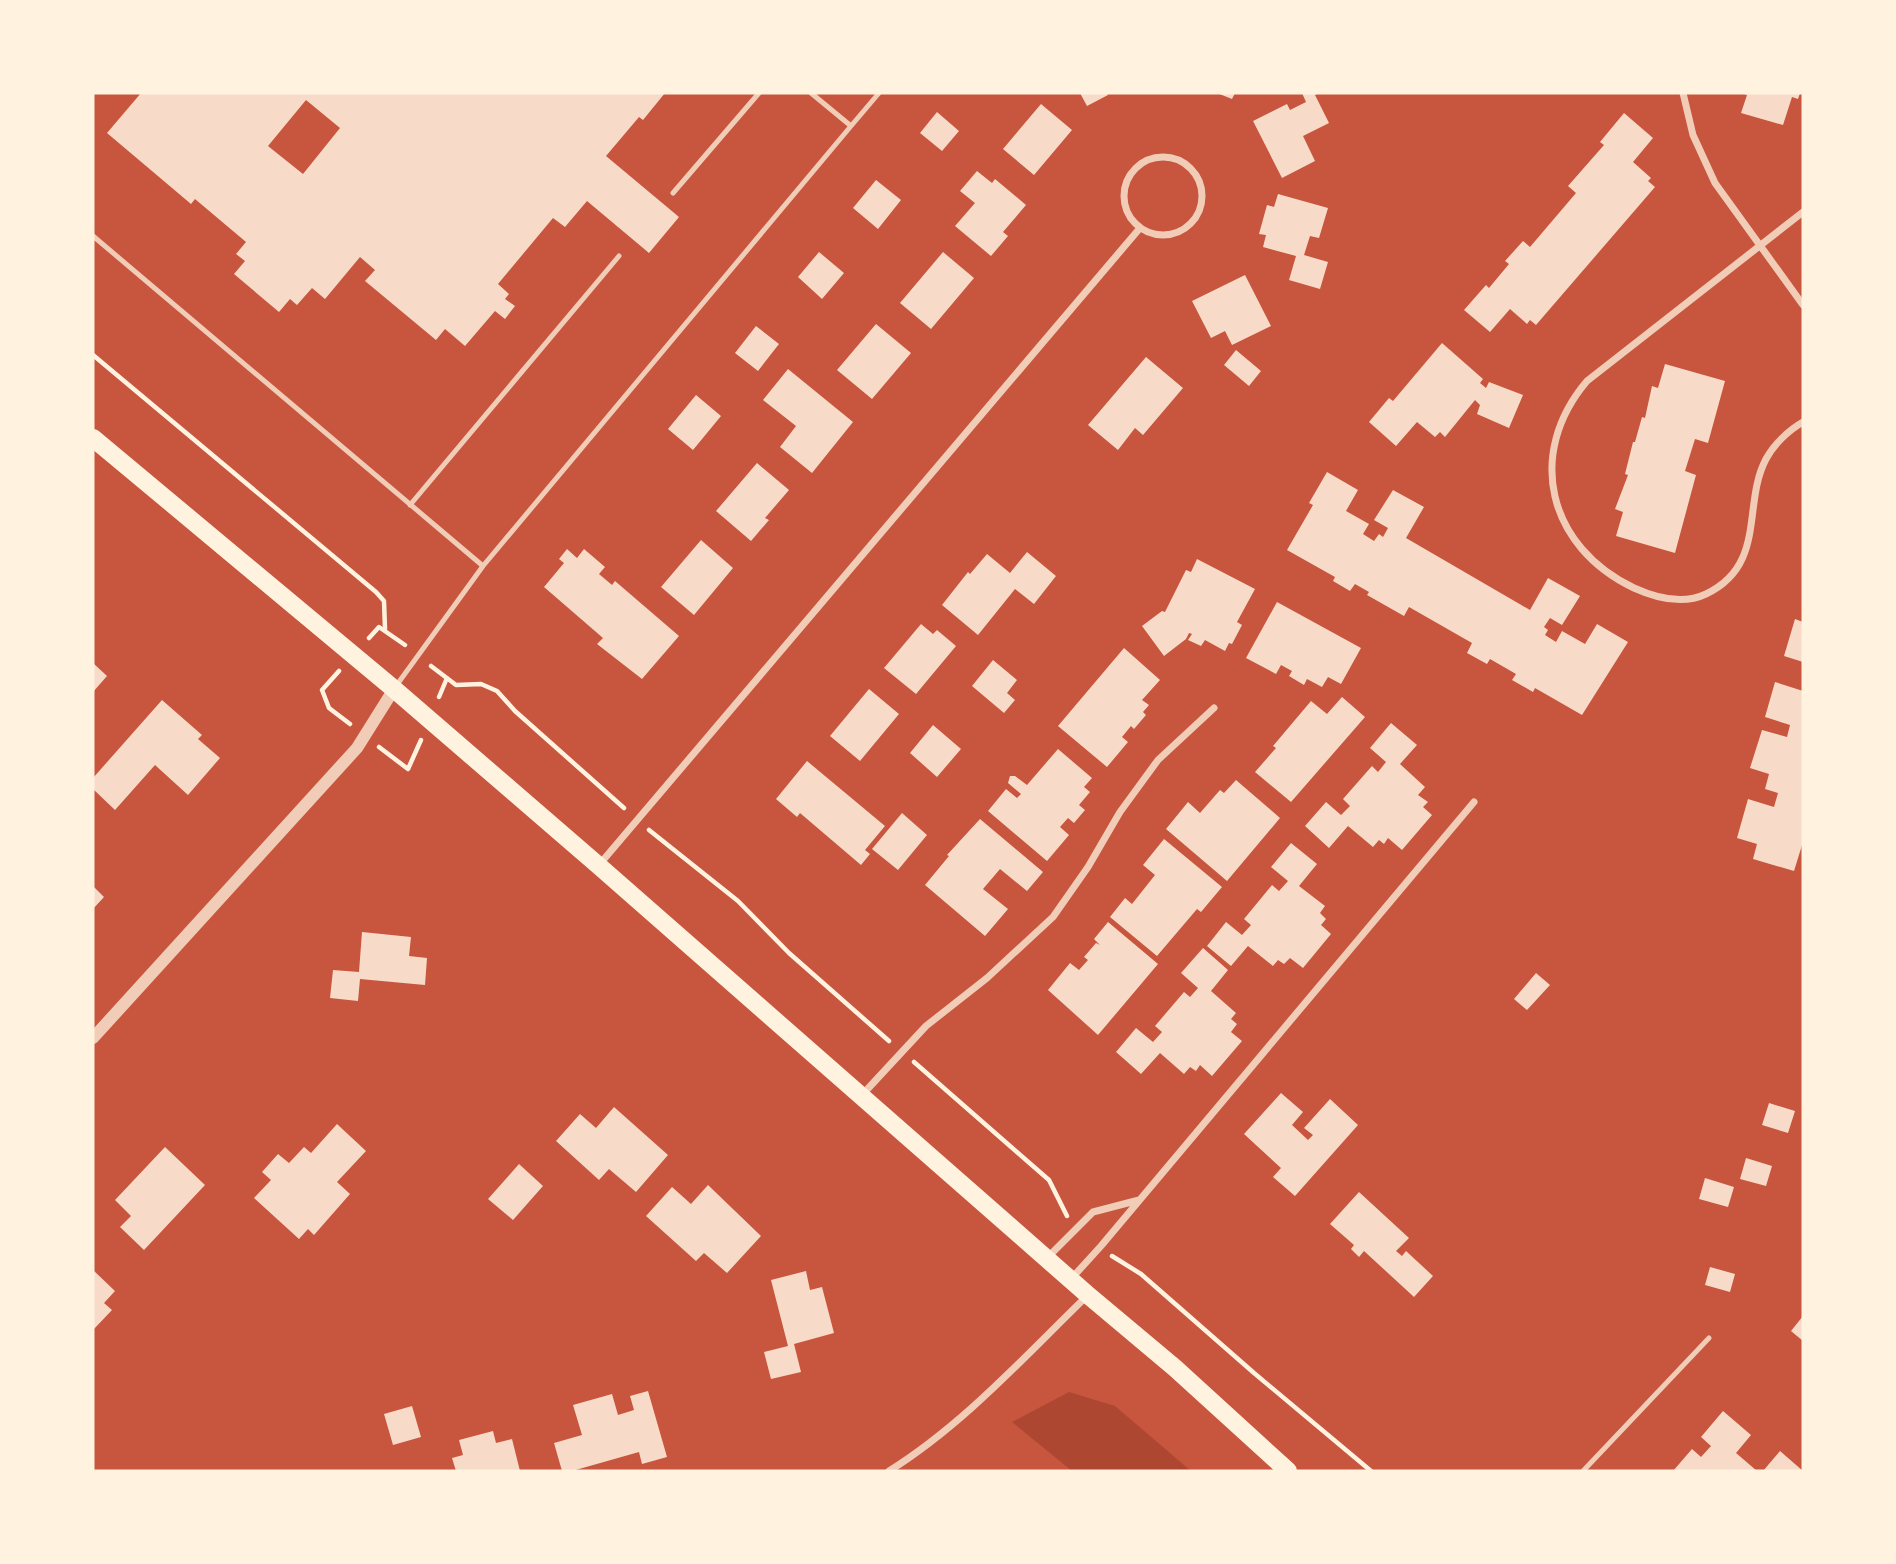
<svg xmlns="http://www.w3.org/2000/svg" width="1896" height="1564" font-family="Jost,sans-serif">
<rect width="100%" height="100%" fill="#c8553d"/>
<!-- green -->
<path fill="#ae4732" d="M1069,1392L1115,1406L1191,1471H1072L1012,1422Z"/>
<!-- building -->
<path fill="#f7dbc8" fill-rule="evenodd" d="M141,93H665L643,120L639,117L606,156L679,217L649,253L587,201L565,227L553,218L498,284L509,294L505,299L515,306L505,319L495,311L465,346L445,329L436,340L365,281L375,270L360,257L325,299L312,288L297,305L290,299L279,312L234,274L245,261L236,254L246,242L195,199L191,204L107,133ZM306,100L340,128L303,174L268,146Z
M1080,93H1107L1108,95L1087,106Z
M1217,93H1235L1232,99Z
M1302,93H1319L1315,95L1329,123L1303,136L1315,161L1282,178L1253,121L1287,104L1290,110L1306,102Z
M1741,93H1800L1798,99L1792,97L1783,125L1741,113L1747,95Z
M1041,104L1072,130L1034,175L1003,149Z
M937,112L959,131L942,151L920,133Z
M1624,113L1653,138L1633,162L1651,178L1648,181L1655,187L1536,325L1530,320L1527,324L1510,309L1490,332L1464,310L1486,285L1489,288L1509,264L1505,261L1523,241L1530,247L1576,193L1568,186L1604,145L1600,142Z
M977,171L992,183L995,179L1026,205L1003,232L1008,236L991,256L955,226L975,203L960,191Z
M876,180L901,200L878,229L853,208Z
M1278,194L1328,208L1319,238L1310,236L1304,255L1328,262L1320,289L1289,280L1296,256L1263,247L1266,235L1259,234L1267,205L1274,207Z
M819,252L844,273L822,299L798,277Z
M943,252L974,278L931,329L900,303Z
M1245,275L1271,326L1232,345L1225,331L1211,338L1192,301Z
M876,324L911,353L872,399L837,370Z
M756,326L779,344L758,371L735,353Z
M1442,343L1483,379L1480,383L1486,388L1489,382L1523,395L1509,428L1477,414L1480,405L1475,400L1445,437L1440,432L1435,437L1417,422L1396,446L1369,422L1389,398L1393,401Z
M1236,350L1261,371L1249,386L1224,365Z
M1146,357L1183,388L1143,435L1135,428L1118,450L1088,425Z
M1665,364L1725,381L1708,443L1695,439L1685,471L1696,475L1675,553L1616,536L1623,512L1615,509L1628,475L1625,474L1633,442H1635L1642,417L1645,418L1652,386L1658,388Z
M788,369L853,422L812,473L780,447L796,426L763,400Z
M696,395L721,416L693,450L668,429Z
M757,463L789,490L765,518L769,520L751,541L716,511Z
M1327,472L1358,490L1346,511L1369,524L1363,534L1374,541L1379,534L1383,537L1388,528L1374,520L1393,490L1424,507L1406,538L1530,610L1548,578L1580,596L1562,625L1550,618L1544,627L1548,630L1545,635L1556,642L1562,631L1585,644L1597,624L1628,642L1582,715L1535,688L1533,692L1512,680L1516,674L1490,659L1487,664L1467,653L1472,643L1409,607L1404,616L1367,595L1369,592L1355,584L1350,591L1333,581L1335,577L1287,550L1313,505L1309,503Z
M701,540L733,568L694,615L661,587Z
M567,549L577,558L584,549L605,567L599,574L612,585L615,581L679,636L642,679L597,644L603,638L544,587L564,563L559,559Z
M1027,552L1056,576L1034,604L1015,589L978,635L942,605L968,572L970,574L987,554L1010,573Z
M1197,559L1255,589L1237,622L1242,625L1232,644L1229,643L1225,651L1205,640L1201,646L1188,640L1192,634L1189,633L1186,639L1164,656L1142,626L1162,611L1165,612L1186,570L1191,572Z
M1277,602L1361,648L1341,684L1328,677L1322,687L1307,679L1304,685L1289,676L1292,671L1281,665L1276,674L1246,658Z
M1795,619L1803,622V662L1784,656Z
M921,624L933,634L937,630L956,646L916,694L884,668Z
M1124,648L1160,680L1142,700L1149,705L1143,712L1146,715L1134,729L1131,726L1122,737L1128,742L1107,767L1058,726Z
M993,660L1017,680L1007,693L1015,700L1004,713L972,686Z
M93,663L107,676L93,692Z
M1775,682L1803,691V842L1794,871L1753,859L1757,844L1737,838L1748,799L1774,807L1778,793L1765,789L1769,774L1750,768L1762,730L1787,737L1790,725L1765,717Z
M869,689L899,714L860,761L830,736Z
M1342,697L1365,717L1291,802L1255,772L1276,748L1273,746L1311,701L1327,714Z
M162,700L202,735L198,739L220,758L188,795L155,765L115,810L93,789V778Z
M1391,723L1417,745L1400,764L1425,787L1418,795L1428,802L1423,807L1432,815L1402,850L1388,838L1384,844L1379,840L1373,847L1348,826L1329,848L1305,826L1326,802L1341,815L1350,806L1343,799L1372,766L1378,772L1386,762L1370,748Z
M933,725L961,749L937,777L910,753Z
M1058,749L1092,778L1084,787L1090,792L1079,805L1085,810L1074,823L1068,818L1060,827L1069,835L1047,861L988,811L1006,789L1017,798L1021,794L1008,783L1010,776H1015L1027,785Z
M807,761L885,826L865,850L870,854L861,865L800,813L797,817L776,799Z
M1236,780L1280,818L1227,881L1166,829L1188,802L1200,813L1220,790L1224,793Z
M902,813L927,835L898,870L872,849Z
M980,819L1043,872L1027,891L1000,869L983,889L1008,909L985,936L925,885L949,856L947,855Z
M1164,839L1222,887L1201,912L1197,909L1157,956L1110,917L1125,898L1132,904L1155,875L1143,865Z
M1291,843L1317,864L1299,886L1325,906L1320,913L1326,919L1321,925L1331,934L1303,968L1290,958L1284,964L1278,960L1273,966L1248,946L1231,966L1207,946L1226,922L1242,935L1251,925L1244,919L1272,885L1279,891L1288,881L1271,867Z
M93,886L104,897L93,909Z
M1108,922L1158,964L1098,1035L1048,990L1070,963L1079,970L1088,960L1084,957L1096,943L1100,945L1094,939Z
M362,932L411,937L409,956L427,958L425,985L360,979L358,1001L330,998L333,970L359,972Z
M1203,948L1228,970L1211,991L1236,1013L1231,1019L1237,1024L1231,1032L1242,1041L1212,1076L1200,1065L1196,1071L1190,1067L1184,1074L1160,1053L1141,1074L1116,1052L1136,1028L1153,1042L1162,1032L1155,1026L1184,992L1190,997L1198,988L1181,973Z
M1536,973L1550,985L1527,1010L1514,999Z
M1281,1093L1303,1112L1292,1125L1308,1140L1313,1135L1304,1128L1330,1099L1358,1125L1295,1196L1273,1177L1281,1168L1244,1134Z
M1769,1103L1795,1111L1788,1133L1762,1125Z
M614,1107L668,1155L636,1192L609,1169L599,1180L556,1141L580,1114L596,1128Z
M337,1124L366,1151L337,1182L350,1194L314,1235L308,1229L299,1239L254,1198L271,1180L262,1172L278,1154L289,1163L304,1147L311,1153Z
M165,1147L205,1185L144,1250L120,1227L131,1216L115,1200Z
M1746,1158L1772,1166L1766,1186L1740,1179Z
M519,1164L543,1186L513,1220L488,1199Z
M1705,1178L1734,1187L1728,1207L1699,1199Z
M708,1185L761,1236L727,1273L704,1253L696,1261L646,1216L672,1187L691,1204Z
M1359,1192L1409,1238L1396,1251L1402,1256L1406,1251L1433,1276L1414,1297L1364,1251L1359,1257L1351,1249L1354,1245L1330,1224Z
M1710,1267L1735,1274L1730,1292L1705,1285Z
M93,1270L115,1291L104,1303L112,1310L94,1329Z
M806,1271L810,1290L822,1287L834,1333L794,1344L801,1372L771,1379L764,1352L788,1346L771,1280Z
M1803,1316V1341L1791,1331Z
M648,1391L667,1457L642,1464L639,1452L572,1471H562L554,1443L582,1435L573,1405L612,1394L618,1415L634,1410L630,1396Z
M412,1406L421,1437L393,1445L384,1414Z
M1723,1411L1751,1435L1736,1453L1757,1471H1673L1692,1449L1701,1457L1711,1446L1701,1437Z
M493,1431L496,1443L512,1439L520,1471H456L452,1458L463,1455L459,1440Z
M1780,1451L1803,1471H1763Z"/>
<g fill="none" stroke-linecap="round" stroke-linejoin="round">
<!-- path -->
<path stroke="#fff3e0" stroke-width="4.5" d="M93,355L376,592L384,601L385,629
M369,638L379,627L405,645
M431,666L456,685L481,684L497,691L515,711L624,808
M339,671L322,690L329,708L350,724
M439,697L447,678
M379,747L408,769L421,740
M649,830L738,901L789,953L889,1041
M914,1062L1049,1180L1067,1216
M1112,1256L1141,1274L1254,1373L1371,1471"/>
<!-- service -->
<path stroke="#f1ccb7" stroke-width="5" d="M851,126L879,93
M673,193L759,93
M93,236L483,566
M410,505L619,256
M396,686L483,566L851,126L811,93
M1583,1471L1709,1338"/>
<!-- minor -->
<path stroke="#f1ccb7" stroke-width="7" d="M1683,93L1693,135L1715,183L1803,305
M1124 196a39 39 0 1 1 78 0a39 39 0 1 1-78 0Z
M1803,212L1587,381C1525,454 1548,547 1634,588C1656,598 1683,605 1706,594C1767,565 1742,504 1766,459C1774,444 1789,430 1803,422
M599,865L1140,228
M862,1095L926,1026L987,978L1053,917L1088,867L1120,812L1158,760L1214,708
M1046,1259L1093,1212L1139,1200
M1071,1279L1101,1246L1474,802
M889,1471C964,1424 1024,1357 1087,1296"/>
<!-- tertiary -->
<path stroke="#f1ccb7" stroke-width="12" d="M93,1038L357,748L394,689"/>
<!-- primary -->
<path stroke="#fff3e0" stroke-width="18" d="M93,438L394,689L599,866L1088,1295L1175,1368L1288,1471"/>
</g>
<!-- border -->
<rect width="1896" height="1564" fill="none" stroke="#fff3e0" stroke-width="189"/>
</svg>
